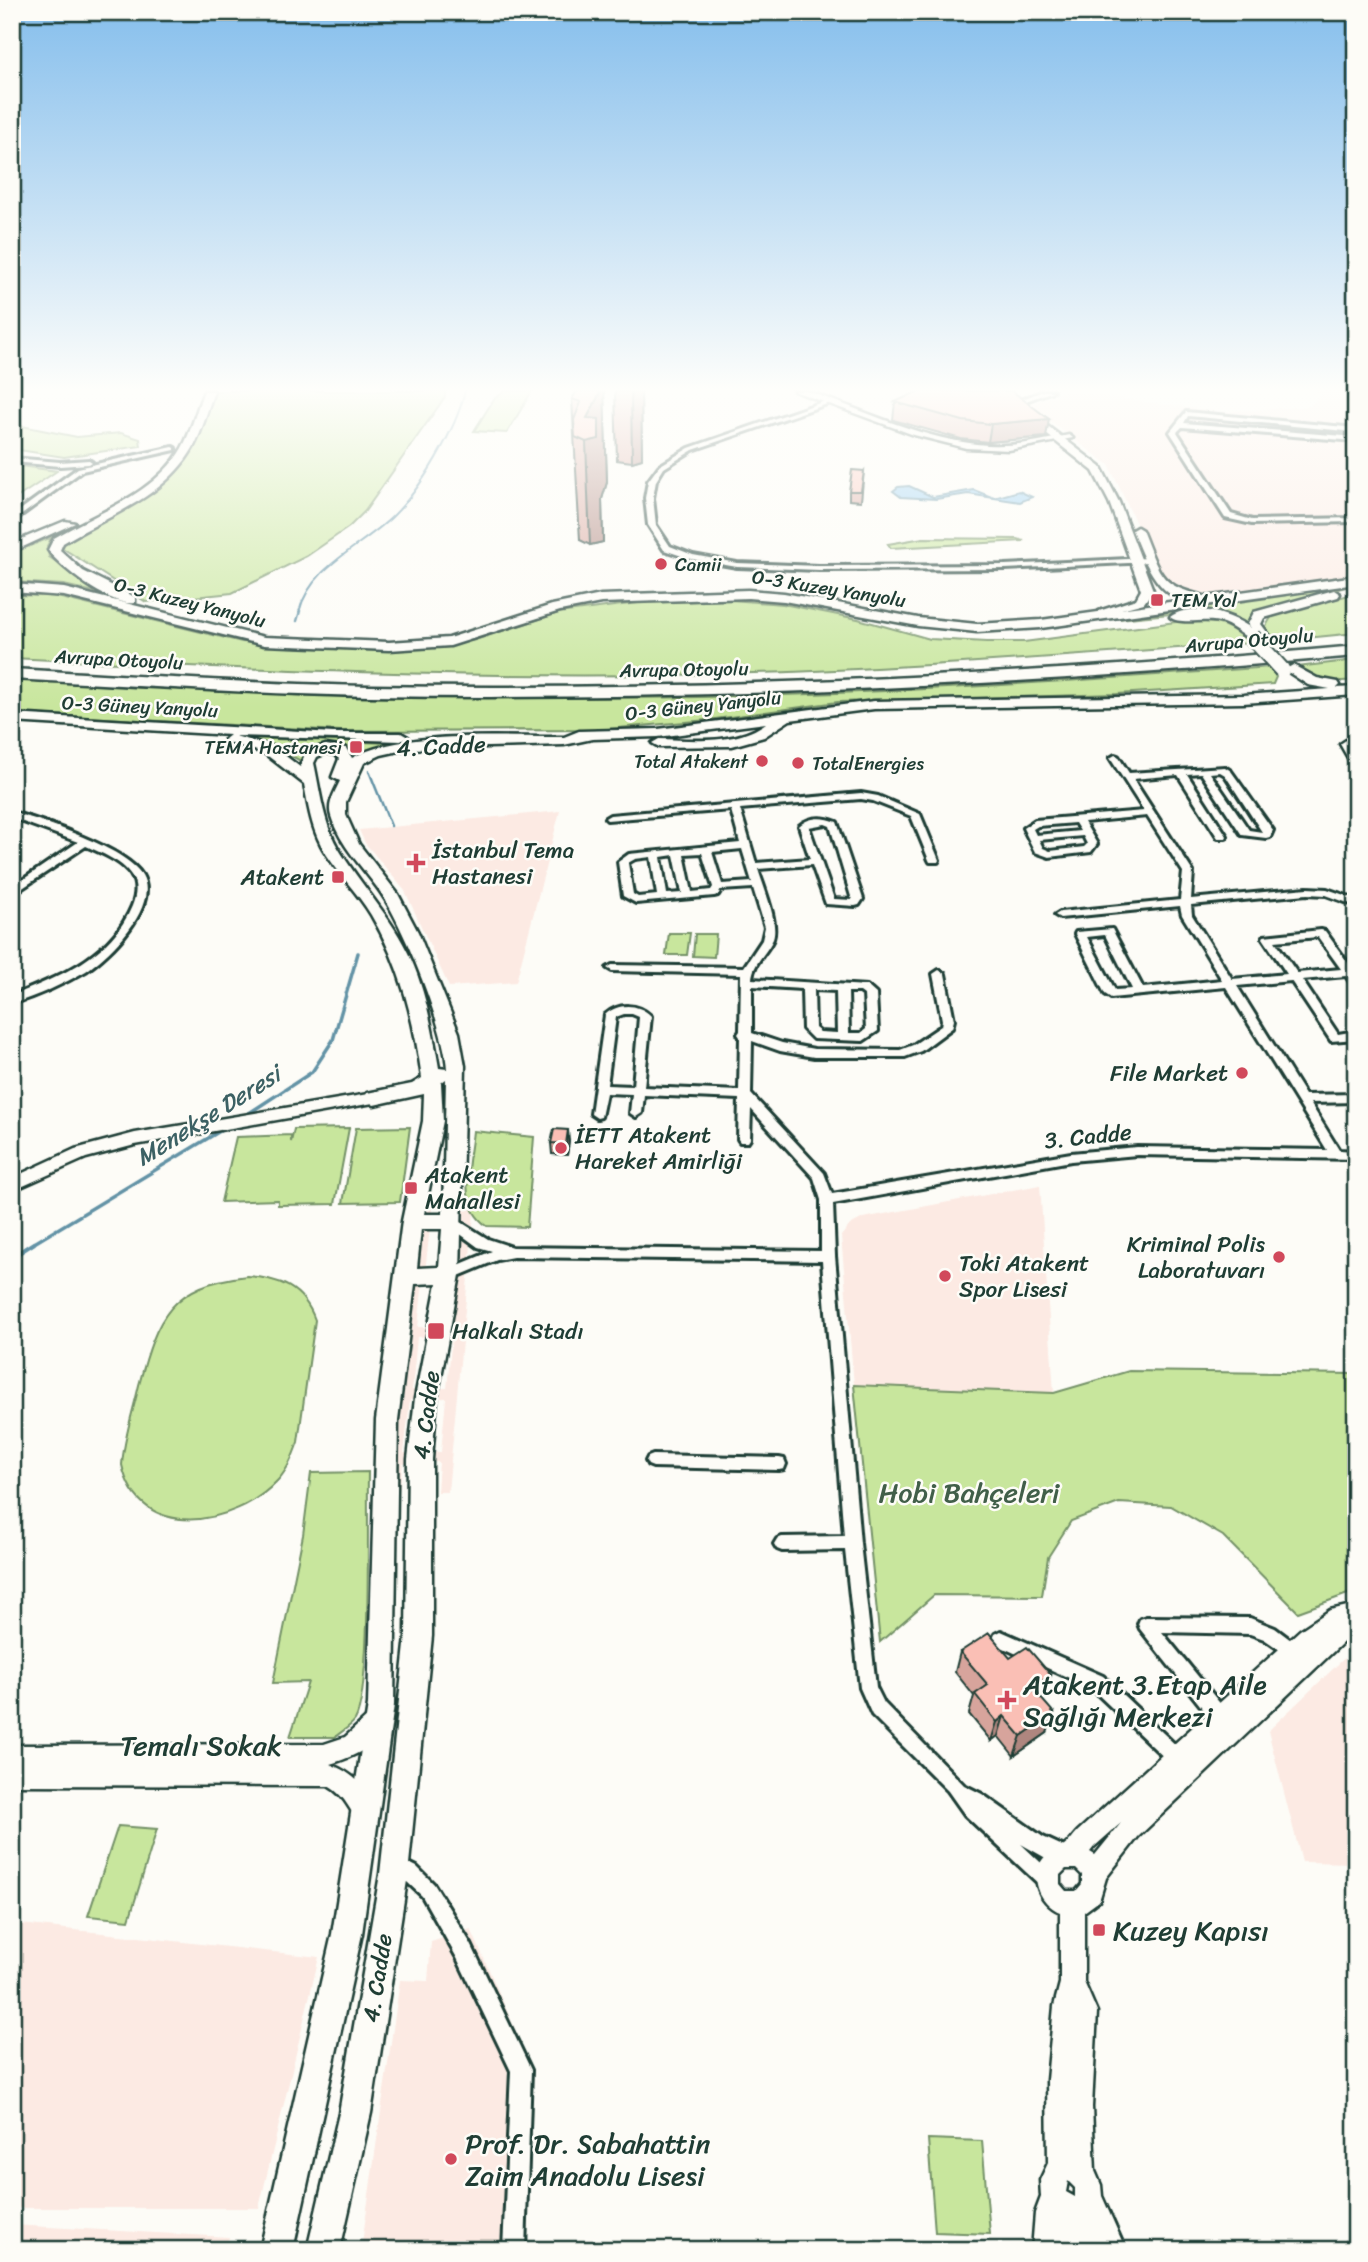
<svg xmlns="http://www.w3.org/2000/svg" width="1368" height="2262" font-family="Sriracha,sans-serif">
<rect width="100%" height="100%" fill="#fdfcf7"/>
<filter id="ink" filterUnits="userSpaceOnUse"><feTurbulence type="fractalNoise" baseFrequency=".0143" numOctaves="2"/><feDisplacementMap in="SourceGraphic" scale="14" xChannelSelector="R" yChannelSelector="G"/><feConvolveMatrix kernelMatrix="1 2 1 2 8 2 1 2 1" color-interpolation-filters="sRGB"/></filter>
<g filter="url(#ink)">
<!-- built -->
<path fill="#fceae3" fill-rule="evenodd" d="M1065,391L1221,412L1309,406L1322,394L1314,391H1356V577L1215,596L1201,597L1165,586L1109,465L1028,405Z
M560,811L516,982L449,987L405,891L365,843L359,830Z
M1040,1185L1054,1393L854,1385L841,1236L850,1225L863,1218Z
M433,1202L431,1218L442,1219L444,1207L453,1218H463L465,1202H475L448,1492H437L439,1462L403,1463L399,1492H387L423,1203ZM462,1226L458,1271L425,1272L430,1227L451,1230ZM457,1280L453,1327H418L423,1281ZM441,1336H452L447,1388L412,1390L417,1337ZM446,1398L441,1452L404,1453L410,1400Z
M1356,1647V1863L1302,1862L1268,1731Z
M12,1923L319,1957L259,2208H12Z
M471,1929L532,2068L526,2250H361L400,1980L428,1981L431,1942Z
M12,2225L229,2237L225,2250H12Z"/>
<!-- green -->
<path fill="#c8e69d" stroke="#749268" stroke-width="2" d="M216,391H445V397L365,511L349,527L307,556L232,593L146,602L61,547L71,537C116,513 172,491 196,443C205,427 209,408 216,391Z
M505,391H532L507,433L474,431L494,399Z
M12,424L77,437L121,433L140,439L141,446L64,457L12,449Z
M12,465L57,471L12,501Z
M52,537L47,546L49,557L107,595L64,585L12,582V553Z
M923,538L1018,539L1024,541L891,548L888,544Z
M1356,584L1260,611L1250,617L1247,626C1202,606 1167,615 1119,619Z
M1356,593V633L1276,641L1264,629L1272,616Z
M12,595L53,596L242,642L399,649L439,647L475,640L558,613L638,603L731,600L783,604L858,619L930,639L987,642H1024L1191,620C1217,621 1230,625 1249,643C1104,653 959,665 814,671C547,682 279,671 12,658Z
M1356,660V680C1334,682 1313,685 1297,667Z
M1271,667L1276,677L1273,684L1117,694L838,702L708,720L596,730L340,731L12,713V680C208,689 404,699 601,698C825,698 1048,683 1271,667Z
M244,738L391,743L353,760L355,750C340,740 319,746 304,754L301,761L271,745Z
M669,933H690L687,955H666Z
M695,934H716L714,957L693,956Z
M410,1127L400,1202L343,1203L356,1128Z
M349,1128L335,1204L278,1205V1200L221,1202L236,1137L291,1135V1142L294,1129Z
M473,1131L534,1137L527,1227L487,1226C456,1205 470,1163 473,1131Z
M247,1276C279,1278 303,1287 315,1320L298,1442C293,1456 288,1469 278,1480C235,1527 139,1543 122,1465C124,1438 133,1412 139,1385C157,1317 170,1285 247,1276Z
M1129,1371L1356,1374V1591L1298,1612L1223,1536L1171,1506L1119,1503L1071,1521L1048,1557L1042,1596L934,1595L880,1642L854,1385L1054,1393Z
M368,1472C367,1516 372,1691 355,1720C351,1726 341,1732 335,1737H290L308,1682L273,1683L303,1535L311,1473Z
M118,1826L157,1829L129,1920L88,1916Z
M928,2139L982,2141L990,2234L935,2232Z"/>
<!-- water -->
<path fill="#92ccf2" stroke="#6493a6" stroke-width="2" d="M909,486L933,497L974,490L994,498L1019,491L1032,497L1020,502L968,494L936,499L901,497L893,491L898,487Z"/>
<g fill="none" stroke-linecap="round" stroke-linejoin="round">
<!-- stream-far3 -->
<path stroke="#6493a6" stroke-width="2" d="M299,612C310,567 361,547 392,517C421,489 456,430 465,391"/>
<!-- stream-far2 -->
<path stroke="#6493a6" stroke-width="2.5" d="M297,621L300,611
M369,771L391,826"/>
<!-- stream-far1 -->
<path stroke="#6493a6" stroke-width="3.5" d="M243,1117L312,1072L333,1040L358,953
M31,1245L225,1128"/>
<!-- stream -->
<path stroke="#6493a6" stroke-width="4.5" d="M12,1257L34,1243"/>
<defs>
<path id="minor" d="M1043,391H1053L1015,405L1010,404Z
M828,400L831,402L830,403L693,450L664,468L656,481L653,498L656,525L670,546L693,555L737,563L819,566L1005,565L1149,558L1153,560L1149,562L1005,569L819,570L737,567L691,559L664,550L648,525L645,498L648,481L659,466L689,448Z
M1186,412L1356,428V432L1188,416L1184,423L1356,437V441L1182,427L1177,432L1231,514L1252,520L1356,518V522L1252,524L1225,518L1170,432Z
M173,447L175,448V450L82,471L12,522V516L78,468Z
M12,458L60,462L89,460L92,462L89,464L60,466L12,462Z
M1115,755L1118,756L1129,773L1225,767L1231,771L1273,830L1270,837L1266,838L1242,835L1201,773L1187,774L1227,836L1226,838H1218L1178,775L1133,779L1193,872L1191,899L1307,888L1327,889L1356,899V906L1326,895L1307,894L1191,905L1192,915L1232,979L1287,974L1263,938L1264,936L1321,930L1325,931L1356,974V985H1352L1346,976L1302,980L1338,1034L1356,1031V1039L1331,1041L1291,981L1237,986L1305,1095L1356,1094V1102L1310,1103L1339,1150L1356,1151V1159L1137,1155L1071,1161L833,1204L835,1256L860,1543L876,1687L884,1703L964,1785L982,1794L1043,1837L1071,1850L1074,1856L1071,1862L1065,1865L1044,1857L1021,1844L1054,1875L1057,1881L1054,1887L1048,1890L1042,1887L965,1815L948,1791L872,1715L860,1688L845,1550L782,1551L777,1549L774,1544L777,1539L782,1537L844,1536L822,1261L513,1257L497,1260L449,1280L444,1279L442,1275L444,1271L492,1251L478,1247L448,1225L447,1222L448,1219L453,1217L488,1239L512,1247L821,1251V1200L814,1178L751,1109L750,1139L748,1142H740L738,1139L739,1099L644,1095L642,1113L636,1117L630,1113L632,1094L606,1093L601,1117L597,1118L591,1114L605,1015C618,1003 638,1003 651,1016L644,1087L739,1091L740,1037L738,1034L740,1031L741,974L612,971L607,968L612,965L744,967L762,940L765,927L753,888L721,890L718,895L714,896L636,903L623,896L618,862L629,854L740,843L731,810L607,820L605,818L610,815L861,793L878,796L920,814L939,860L938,862H930L929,860L911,816L873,801L861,799L740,809L756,863L810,859L799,826C810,816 824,817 837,822L863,899L859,905L855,906L826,904L812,865L758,869C763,886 779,922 773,939C767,953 753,963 752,979L867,986L876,994L878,1031L863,1041L813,1039L803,1029L802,989L752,986V1033L782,1043L814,1049L900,1050L913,1045L941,1026L942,1020L933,974L939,970L945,974L954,1020L952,1028L921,1051L905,1057H814L780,1051L752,1041L751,1094L824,1173L832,1194L1071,1153L1137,1147L1327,1150L1226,987L1111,998L1105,994L1075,934L1076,932L1112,929L1143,988L1222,980L1182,915L1180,906L1060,918L1055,915L1060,912L1180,900L1183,872L1147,816L1084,822L1097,844L1091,852L1049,857L1035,852L1023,828L1035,820L1144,811L1110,758ZM1220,772L1225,775L1262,832L1249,830L1210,773ZM1075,823L1080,831L1036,835L1033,829L1038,826ZM825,824L830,826L852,900L834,899L809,827ZM1083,836L1087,844L1084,847L1050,851L1043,848L1039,840ZM742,849L752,882L722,884L712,852ZM702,853L713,887L711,890L692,892L684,854ZM674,855L682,893L667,894L661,857ZM651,857L657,895L638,897L633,894L628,863L635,859ZM1105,935L1132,989L1115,990L1087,937ZM1318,937L1341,969L1297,973L1275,941ZM814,990L836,991L837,1033L820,1032L815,1028ZM848,992H860L864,995L866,1029L861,1033H849ZM624,1014H632L639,1017L633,1086L607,1085L616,1017Z
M12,812C43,821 126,848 142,875C160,906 110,955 86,971C64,984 37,996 12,1004V996C59,976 111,957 132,906C136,896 138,885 131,875C122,861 101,853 86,846L12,895V887L78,842L12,818Z
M653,1455L779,1458L784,1459L786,1464L784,1469L779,1470L653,1467L648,1465L646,1461L648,1457Z
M1146,1617L1250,1618L1275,1628L1299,1646L1301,1651L1299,1656L1293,1659L1264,1639L1250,1634L1162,1632L1227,1712L1229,1718L1227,1724L1221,1726L1215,1724L1140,1629L1138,1624L1140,1619Z
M1001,1631L1103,1676L1183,1752L1186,1758L1183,1764L1177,1767L1171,1764L1091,1688L995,1644L993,1639L995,1634Z
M411,1864L417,1867L434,1884L471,1944L531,2070L525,2250H503L511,2071L457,1958L422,1896L407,1882L394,1883L388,1880L385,1874L388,1868L394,1865Z"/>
<path id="tertiary" d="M794,391H807C866,411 925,441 988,445C1015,447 1043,440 1069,435L1073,438L1009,450L966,448L914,435Z
M1346,740L1350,741L1356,751V766L1352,765L1340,744Z
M374,1093L379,1094L382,1098L379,1102L135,1145L86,1158L12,1191V1178L75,1149L135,1133Z
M1356,1604V1630L1138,1837L1106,1878L1099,1901L1084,1912V1982L1097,2012L1092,2107L1095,2171L1101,2185L1102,2196L1126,2250H1082L1081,2247V2250H1032L1035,2213L1041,2197L1040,2180L1048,2163L1047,2080L1054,2006L1060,1983V1912C1038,1903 1026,1872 1048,1854C1052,1850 1058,1849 1063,1847C1069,1843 1073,1836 1078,1831L1300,1630L1330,1610ZM1121,1823L1095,1855L1090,1852L1094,1847ZM1066,1869H1076L1082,1875V1884L1076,1891H1066L1060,1884V1875ZM1068,2181L1075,2188V2197L1066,2192Z
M376,1712L384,1716L387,1723C377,1747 353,1757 330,1764C354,1774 366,1785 374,1810L371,1818L363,1821C349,1816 349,1797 328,1786L12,1785V1745L324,1744L345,1737L368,1716Z"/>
<path id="secondary" d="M992,391H1002L1101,467L1119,502L1153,590L1144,603L1099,615V611L1136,599L1141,590L1109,502L1093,471Z
M1137,527L1142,530C1162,579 1159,586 1213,598V602C1162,611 1147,568 1132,530Z"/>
<path id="primary" d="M204,391H214C207,410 203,430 193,448C165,497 109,515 63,543L60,550L83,571L135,597V603C112,607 61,569 48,550L54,538C98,512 155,494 182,448C192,430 196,410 204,391Z
M65,521L75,523L12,552V543Z
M1356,576V584L1041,628L977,632L918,626L784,601L748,598L601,603L560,611L450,646L389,650L264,645L64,596L12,592V584L64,588L264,637L389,642L449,638L552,605L601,595L748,590L784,593L918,618L977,624L1041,620Z
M1334,590L1340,594L1338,597L1264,618L1261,624L1270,636C1253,650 1240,629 1223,623C1207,617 1181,626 1170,617C1190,601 1232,614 1251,628L1248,624L1254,612Z
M1293,665L1317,678L1338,682L1340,685L1337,688L1356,687V695L1243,703L874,709L790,720L764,737L732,746L659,747L652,743L659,739C694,740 736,745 766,723L658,737L592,739L564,745L408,749L381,755L364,763L346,802V815L359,844L398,894L418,932L459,1033L465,1066L460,1275L437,1398L432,1459V1636L408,1874L371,2113L340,2250H307L339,2113L380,1874L406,1636L408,1459L415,1398L437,1283L415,1284L398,1420L394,1705L362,1934L293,2250H260L332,1934L368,1705L376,1420L402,1221L423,1121L424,1094L374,1105L365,1098L367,1093L412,1084L422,1078C414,1020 401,966 371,915C357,891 334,870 321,845C311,826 308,805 304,784L264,753L227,742L225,739L230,735L12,722V714L333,733H401L408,737L401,741L235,736L274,747L300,767L306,751L326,745L346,748L352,758C403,729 505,738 564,737L579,731L658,729L874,701L1243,695L1330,689L1308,685L1288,672L1286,669ZM327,753L336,755L339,759L332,777L340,781C335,792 327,804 331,816C340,846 364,868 381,893C404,927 445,1029 447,1069L439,1068C433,1032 426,993 411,959C392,917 360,885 337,846C323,821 320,790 314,763L317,757ZM446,1079L443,1214H424L443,1121L441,1083ZM421,1229H442L439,1267L417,1268Z"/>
<path id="motorway" d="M1356,646V656C1028,685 699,701 370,696C251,694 131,685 12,679V669C131,675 251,684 370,686C699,691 1028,676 1356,646Z"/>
</defs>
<!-- minor casing -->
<use href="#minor" stroke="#1f3d34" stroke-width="6"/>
<!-- tertiary casing -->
<use href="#tertiary" stroke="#1f3d34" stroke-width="5"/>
<!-- secondary casing -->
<use href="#secondary" stroke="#1f3d34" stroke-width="5"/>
<!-- primary casing -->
<use href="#primary" stroke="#1f3d34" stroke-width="5"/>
<!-- motorway casing -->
<use href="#motorway" stroke="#1f3d34" stroke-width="5"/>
<!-- minor -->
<use href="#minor" fill="#fdfcf7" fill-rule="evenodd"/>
<!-- tertiary -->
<use href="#tertiary" fill="#fdfcf7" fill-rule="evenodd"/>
<!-- secondary -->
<use href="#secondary" fill="#fdfcf7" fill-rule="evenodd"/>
<!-- primary -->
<use href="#primary" fill="#fdfcf7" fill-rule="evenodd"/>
<!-- motorway -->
<use href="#motorway" fill="#fdfcf7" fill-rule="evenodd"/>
<defs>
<path id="primary-bridge" d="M1252,637L1282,670"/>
</defs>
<!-- primary-bridge casing -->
<use href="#primary-bridge" stroke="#1f3d34" stroke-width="19" stroke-linecap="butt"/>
<!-- primary-bridge -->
<use href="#primary-bridge" stroke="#fdfcf7" stroke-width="15"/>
</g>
<!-- wall -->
<path fill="#d7a49c" stroke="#1f3d34" stroke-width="2" d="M577,391H604L607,482L602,499L603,542L590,545L580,540L572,399Z
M615,391H641L642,459L632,462L617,460Z
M895,402L1046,437L988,442L961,439L893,420Z
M864,471L861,501L849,500V491Z
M569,1141L567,1155L552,1154L551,1143Z
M960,1652L1010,1658L1051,1675L1043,1695L1040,1697L1047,1733L1014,1756L998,1736L991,1741L969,1714L974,1696L955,1672Z"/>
<!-- shaded-wall -->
<path fill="#af867f" stroke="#1f3d34" stroke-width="2" d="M601,391H604L607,482L602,499L603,542L590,545L586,442L587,418Z
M631,391H641L642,459L632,462Z
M1049,419L1046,437L988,442L991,424Z
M568,1130L569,1141L567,1155L566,1144Z
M1051,1675L1043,1695L1025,1707L1032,1688Z
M1054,1713L1047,1733L1014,1756L1021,1736Z
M1004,1716L998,1736L991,1741L997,1722Z"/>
<!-- building -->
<path fill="#fabfb5" stroke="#1f3d34" stroke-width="2" d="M577,391H601L587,418L599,419V439L586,442L575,437L574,420L581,402L572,399Z
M919,391H1012L1049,419L991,424L963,421L895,402Z
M852,470L864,471L861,491H849Z
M554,1129L568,1130L566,1144L551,1143Z
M989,1633L1010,1658L1027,1647L1051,1675L1032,1688L1054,1713L1021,1736L1004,1716L997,1722L975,1694L988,1685L960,1652Z"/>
</g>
<!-- sky -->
<linearGradient id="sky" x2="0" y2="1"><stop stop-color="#85beec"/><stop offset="0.55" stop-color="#fefefb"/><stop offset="1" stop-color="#fefefb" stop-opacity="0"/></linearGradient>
<rect width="1368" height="708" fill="url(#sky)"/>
<!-- markers -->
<g fill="#d1495b" stroke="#fdfcf7" stroke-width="2.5">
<circle cx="661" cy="564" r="7"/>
<rect x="1150" y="593" width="14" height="14" rx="3.5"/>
<rect x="349" y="740" width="14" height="14" rx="3.5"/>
<circle cx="762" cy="761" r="7"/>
<circle cx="798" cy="763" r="7"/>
<path d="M412.5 852.5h7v7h7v7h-7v7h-7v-7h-7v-7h7z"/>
<rect x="331" y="870" width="14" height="14" rx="3.5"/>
<circle cx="1242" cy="1073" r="7"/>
<circle cx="561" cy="1148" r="7"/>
<rect x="404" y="1181" width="14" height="14" rx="3.5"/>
<circle cx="1279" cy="1257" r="7"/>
<circle cx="945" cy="1276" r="7"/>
<rect x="427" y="1322" width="18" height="18" rx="3.5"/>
<path d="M1003.5 1689.5h7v7h7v7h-7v7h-7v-7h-7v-7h7z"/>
<rect x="1092" y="1923" width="14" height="14" rx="3.5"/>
<circle cx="451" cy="2159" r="7"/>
</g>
<g text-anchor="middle" stroke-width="5" stroke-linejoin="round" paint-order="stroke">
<!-- far-poi labels -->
<g font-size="19" fill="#1f3d34" stroke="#fdfcf7" text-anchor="start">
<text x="675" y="571">Camii</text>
<text x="1171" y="607">TEM Yol</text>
<text x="342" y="754" text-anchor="end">TEMA Hastanesi</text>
<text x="748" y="768" text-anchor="end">Total Atakent</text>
<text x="812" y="770">TotalEnergies</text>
</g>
<!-- far-street labels -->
<g font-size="19" fill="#1f3d34" stroke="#fdfcf7">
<text transform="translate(829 588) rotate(9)" y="7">O-3 Kuzey Yanyolu</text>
<text transform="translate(190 602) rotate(14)" y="7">O-3 Kuzey Yanyolu</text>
<text transform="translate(1249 640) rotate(-5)" y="7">Avrupa Otoyolu</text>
<text transform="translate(119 659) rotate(3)" y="7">Avrupa Otoyolu</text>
<text transform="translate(684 669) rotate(-1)" y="7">Avrupa Otoyolu</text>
<text transform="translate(703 705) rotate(-6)" y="7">O-3 Güney Yanyolu</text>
<text transform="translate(140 706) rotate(3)" y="7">O-3 Güney Yanyolu</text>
</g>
<!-- street labels -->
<g font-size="23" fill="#1f3d34" stroke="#fdfcf7">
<text transform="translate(441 746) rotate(-3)" y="8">4. Cadde</text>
<text transform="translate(1088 1136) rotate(-6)" y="8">3. Cadde</text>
<text transform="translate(426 1415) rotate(-83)" y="8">4. Cadde</text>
<text transform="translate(377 1978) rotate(-81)" y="8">4. Cadde</text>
</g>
<!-- poi labels -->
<g font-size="23" fill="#1f3d34" stroke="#fdfcf7" text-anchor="start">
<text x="432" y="858">İstanbul Tema<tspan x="432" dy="26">Hastanesi</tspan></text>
<text x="324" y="885" text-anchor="end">Atakent</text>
<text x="1228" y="1081" text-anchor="end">File Market</text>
<text x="575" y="1143">İETT Atakent<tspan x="575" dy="26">Hareket Amirliği</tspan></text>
<text x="425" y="1183">Atakent<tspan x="425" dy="26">Mahallesi</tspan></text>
<text x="1265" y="1252" text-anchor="end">Kriminal Polis<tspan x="1265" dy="26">Laboratuvarı</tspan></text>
<text x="959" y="1271">Toki Atakent<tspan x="959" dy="26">Spor Lisesi</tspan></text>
<text x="452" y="1339">Halkalı Stadı</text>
</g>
<!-- water labels -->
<g font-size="24" font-style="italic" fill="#3c6164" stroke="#fdfcf7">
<text transform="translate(208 1116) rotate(-32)" y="8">Menekşe Deresi</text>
</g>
<!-- near-park labels -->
<g font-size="28" fill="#415f49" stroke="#fdfcf7">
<text x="969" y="1502">Hobi Bahçeleri</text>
</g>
<!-- near-poi labels -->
<g font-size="28" fill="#1f3d34" stroke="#fdfcf7" text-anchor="start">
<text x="1023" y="1694">Atakent 3.Etap Aile<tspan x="1023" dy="32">Sağlığı Merkezi</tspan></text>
<text x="1113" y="1940">Kuzey Kapısı</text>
<text x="465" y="2153">Prof. Dr. Sabahattin<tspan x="465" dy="32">Zaim Anadolu Lisesi</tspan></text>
</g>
<!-- near-street labels -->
<g font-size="28" fill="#1f3d34" stroke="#fdfcf7">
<text x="201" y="1755">Temalı Sokak</text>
</g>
</g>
<!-- margin -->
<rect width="1368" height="2262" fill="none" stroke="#fdfcf7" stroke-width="42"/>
<rect x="21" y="21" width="1326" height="2220" fill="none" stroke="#1f3d34" stroke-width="2.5" filter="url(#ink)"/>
</svg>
